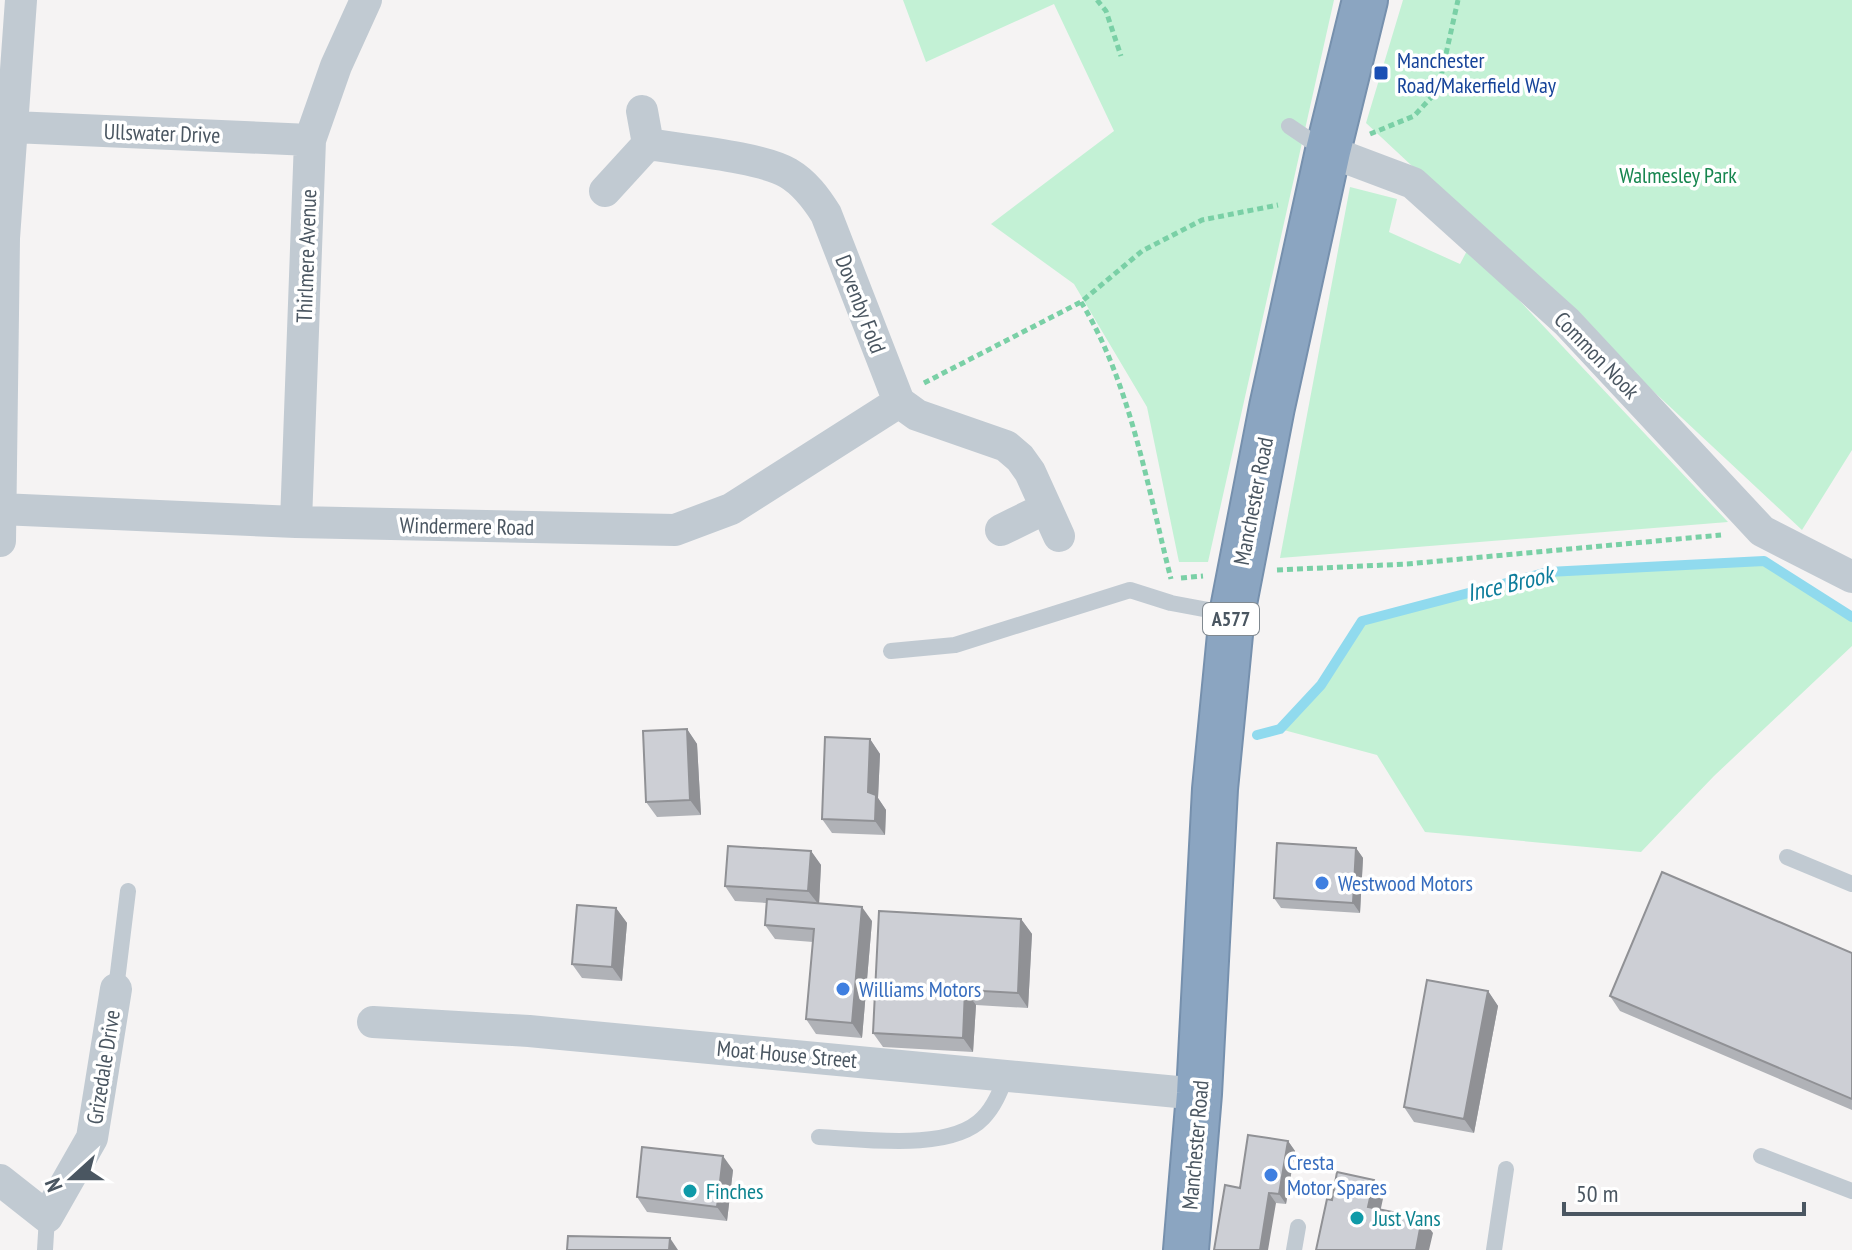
<svg xmlns="http://www.w3.org/2000/svg" width="1852" height="1250" font-family="'PT Sans Narrow',sans-serif">
<rect width="100%" height="100%" fill="#f5f3f3"/>
<!-- green -->
<path fill="#c3f1d5" d="M903,0H1334L1208,562H1179L1147,407L1074,284L991,224L1114,131L1054,4L926,62Z
M1403,0H1852V450L1802,530L1366,123Z
M1350,187L1397,199L1389,232L1460,264L1469,247L1728,522L1280,558Z
M1764,561L1852,617V646L1714,776L1641,852L1425,832L1377,755L1280,729L1321,685L1362,621L1548,572Z"/>
<g fill="none" stroke-linecap="round" stroke-linejoin="round">
<!-- stream -->
<path stroke="#90daee" stroke-width="10" d="M1257,735L1280,729L1321,685L1362,621L1548,572L1764,561L1852,617"/>
<defs>
<path id="highway" d="M1186,1250L1199,1094L1215,789L1232,614L1272,407L1328,151L1365,0"/>
</defs>
<!-- highway casing -->
<use href="#highway" stroke="#7690ad" stroke-width="48"/>
<!-- path -->
<path stroke="#7ad0a6" stroke-width="5" stroke-dasharray="6 4" stroke-linecap="butt" d="M1097,0L1106,11L1121,56
M1370,134L1414,116L1438,90L1458,0
M1081,302C1130,381 1148,489 1171,579
M924,383L1081,302L1142,251L1202,220L1278,205
M1277,570L1407,564L1721,535
M1181,578L1203,576"/>
<!-- lane -->
<path stroke="#c1cad2" stroke-width="16" d="M1289,126L1326,151
M891,651L955,645L1130,590L1171,603L1230,614
M1787,857L1852,884
M116,989L128,891
M819,1137C863,1139 951,1152 983,1118C995,1106 1001,1089 1007,1074
M1761,1156L1852,1191
M45,1250L47,1217
M1294,1250L1298,1227
M1494,1250L1506,1169"/>
<!-- street -->
<path stroke="#c1cad2" stroke-width="32" d="M13,127L310,140
M648,144C683,150 761,157 788,173C805,183 816,198 826,214L899,402L917,415L1006,446L1020,458L1030,472L1059,536
M1328,151L1413,183L1567,322L1762,531L1852,577
M605,191L648,144L642,111
M0,509L296,522L675,530L731,509L899,402
M296,522L310,140L336,66L366,0
M1001,530L1046,508
M0,541L4,238L21,0
M373,1022L529,1031L1199,1094
M0,1180L47,1217L92,1138L116,989"/>
<!-- highway -->
<use href="#highway" stroke="#8ba5c1" stroke-width="44"/>
</g>
<!-- wall -->
<path fill="#b0b2b7" d="M687,729L697,744L701,815L657,817L646,802Z
M870,739L880,754L878,798L886,810L885,835L832,833L822,819Z
M1356,848L1363,858L1360,913L1281,908L1274,898Z
M811,851L821,865L819,903L872,921L862,1038L816,1034L806,1019L813,942L775,939L765,925L766,903L735,901L725,886Z
M616,908L627,923L622,981L582,978L572,964Z
M1021,919L1032,934L1028,1008L976,1005L973,1052L883,1047L873,1033Z
M1852,953V1110L1620,1011L1610,996Z
M1488,991L1498,1006L1474,1133L1414,1122L1404,1107Z
M1288,1141L1295,1151L1286,1204L1276,1203L1240,1188Z
M733,1170L727,1221L647,1212L637,1197Z"/>
<!-- shaded-wall -->
<path fill="#909195" d="M687,729L697,744L701,815L690,800Z
M870,739L880,754L878,798L886,810L885,835L875,821L868,792Z
M1356,848L1363,858L1360,913L1353,903Z
M811,851L821,865L819,905L808,891Z
M862,907L872,921L862,1038L852,1023Z
M616,908L627,923L622,981L612,967Z
M1021,919L1032,934L1028,1008L1018,993Z
M965,990L976,1005L973,1052L963,1038Z
M1488,991L1498,1006L1474,1133L1464,1119Z
M1288,1141L1295,1151L1286,1204L1279,1194Z
M723,1156L733,1170L727,1221L717,1207Z
M1374,1180L1384,1194L1378,1222L1368,1207Z
M1269,1193L1276,1203L1268,1250H1260Z
M1422,1218L1433,1233L1429,1250H1416Z
M670,1238L678,1250H669Z"/>
<!-- building -->
<path fill="#cdcfd5" stroke="#909195" stroke-width="2" d="M687,729L690,800L646,802L643,731Z
M825,737L870,739L868,792L876,795L875,821L822,819Z
M1277,843L1356,848L1353,903L1274,898Z
M728,846L811,851L808,891L725,886Z
M1662,872L1852,953V1099L1610,996Z
M767,899L862,907L852,1023L806,1019L814,929L765,925Z
M577,905L616,908L612,967L572,964Z
M879,911L1021,919L1018,993L965,990L963,1038L873,1033Z
M1427,980L1488,991L1464,1119L1404,1107Z
M1248,1135L1288,1141L1279,1194L1269,1193L1260,1250H1214L1225,1185L1240,1188Z
M642,1147L723,1156L717,1207L637,1197Z
M1337,1172L1374,1180L1368,1207L1422,1218L1416,1250H1316L1327,1199L1332,1200Z
M568,1236L670,1238L669,1250H567Z"/>
<!-- markers -->
<rect fill="#1a4fb4" stroke="#fff" stroke-width="3" x="1373" y="65" width="16" height="16" rx="4"/>
<g fill="#3f7fe0" stroke="#fff" stroke-width="3">
<circle cx="1322" cy="883" r="8"/>
<circle cx="843" cy="989" r="8"/>
<circle cx="1271" cy="1175" r="8"/>
</g>
<g fill="#0f9aa8" stroke="#fff" stroke-width="3">
<circle cx="690" cy="1191" r="8"/>
<circle cx="1357" cy="1218" r="8"/>
</g>
<g text-anchor="middle" stroke-width="7" stroke-linejoin="round" paint-order="stroke">
<!-- shield labels -->
<rect fill="#fff" stroke="#808990" stroke-width="2" x="1203" y="603" width="56" height="32" rx="6"/>
<g font-size="20" font-weight="bold" fill="#4a5661">
<text x="1231" y="626">A577</text>
</g>
<!-- transit labels -->
<g font-size="22" fill="#164399" stroke="#fff" text-anchor="start">
<text x="1397" y="68">Manchester<tspan x="1397" dy="25">Road/Makerfield Way</tspan></text>
</g>
<!-- street labels -->
<g font-size="22" fill="#4a5661" stroke="#fff">
<text transform="translate(162 133) rotate(2)" y="8">Ullswater Drive</text>
<text transform="translate(306 256) rotate(-88)" y="8">Thirlmere Avenue</text>
<text transform="translate(861 304) rotate(69)" y="8">Dovenby Fold</text>
<text transform="translate(1597 355) rotate(46)" y="8">Common Nook</text>
<text transform="translate(1253 501) rotate(-79)" y="8">Manchester Road</text>
<text transform="translate(467 526) rotate(1)" y="8">Windermere Road</text>
<text transform="translate(787 1054) rotate(5)" y="8">Moat House Street</text>
<text transform="translate(103 1067) rotate(-81)" y="8">Grizedale Drive</text>
<text transform="translate(1195 1145) rotate(-85)" y="8">Manchester Road</text>
</g>
<!-- park labels -->
<g font-size="22" fill="#17864f" stroke="#fff">
<text x="1678" y="183">Walmesley Park</text>
</g>
<!-- shop labels -->
<g font-size="22" fill="#366cbe" stroke="#fff" text-anchor="start">
<text x="1338" y="891">Westwood Motors</text>
<text x="859" y="997">Williams Motors</text>
<text x="1287" y="1170">Cresta<tspan x="1287" dy="25">Motor Spares</tspan></text>
</g>
<!-- culture labels -->
<g font-size="22" fill="#0d838f" stroke="#fff" text-anchor="start">
<text x="706" y="1199">Finches</text>
<text x="1373" y="1226">Just Vans</text>
</g>
<!-- water labels -->
<g font-size="24" font-style="italic" fill="#0c7c9b" stroke="#fff">
<text transform="translate(1510 584) rotate(-13)" y="8">Ince Brook</text>
</g>
</g>
<!-- north arrow -->
<g transform="translate(72 1178) rotate(249)" stroke="#ffffff" stroke-width="6" paint-order="stroke">
<path d="M0-6L14 30L0 20L-14 30Z" fill="#4a5661"/>
<text y="-12" font-size="22" font-weight="bold" text-anchor="middle" fill="#4a5661">N</text>
</g>
<!-- scale -->
<path d="M1564 1202v12h240v-12" fill="none" stroke="#4a5661" stroke-width="4"/>
<text x="1576" y="1202" font-size="24" fill="#4a5661" stroke="#ffffff" stroke-width="6" paint-order="stroke">50 m</text>
</svg>
